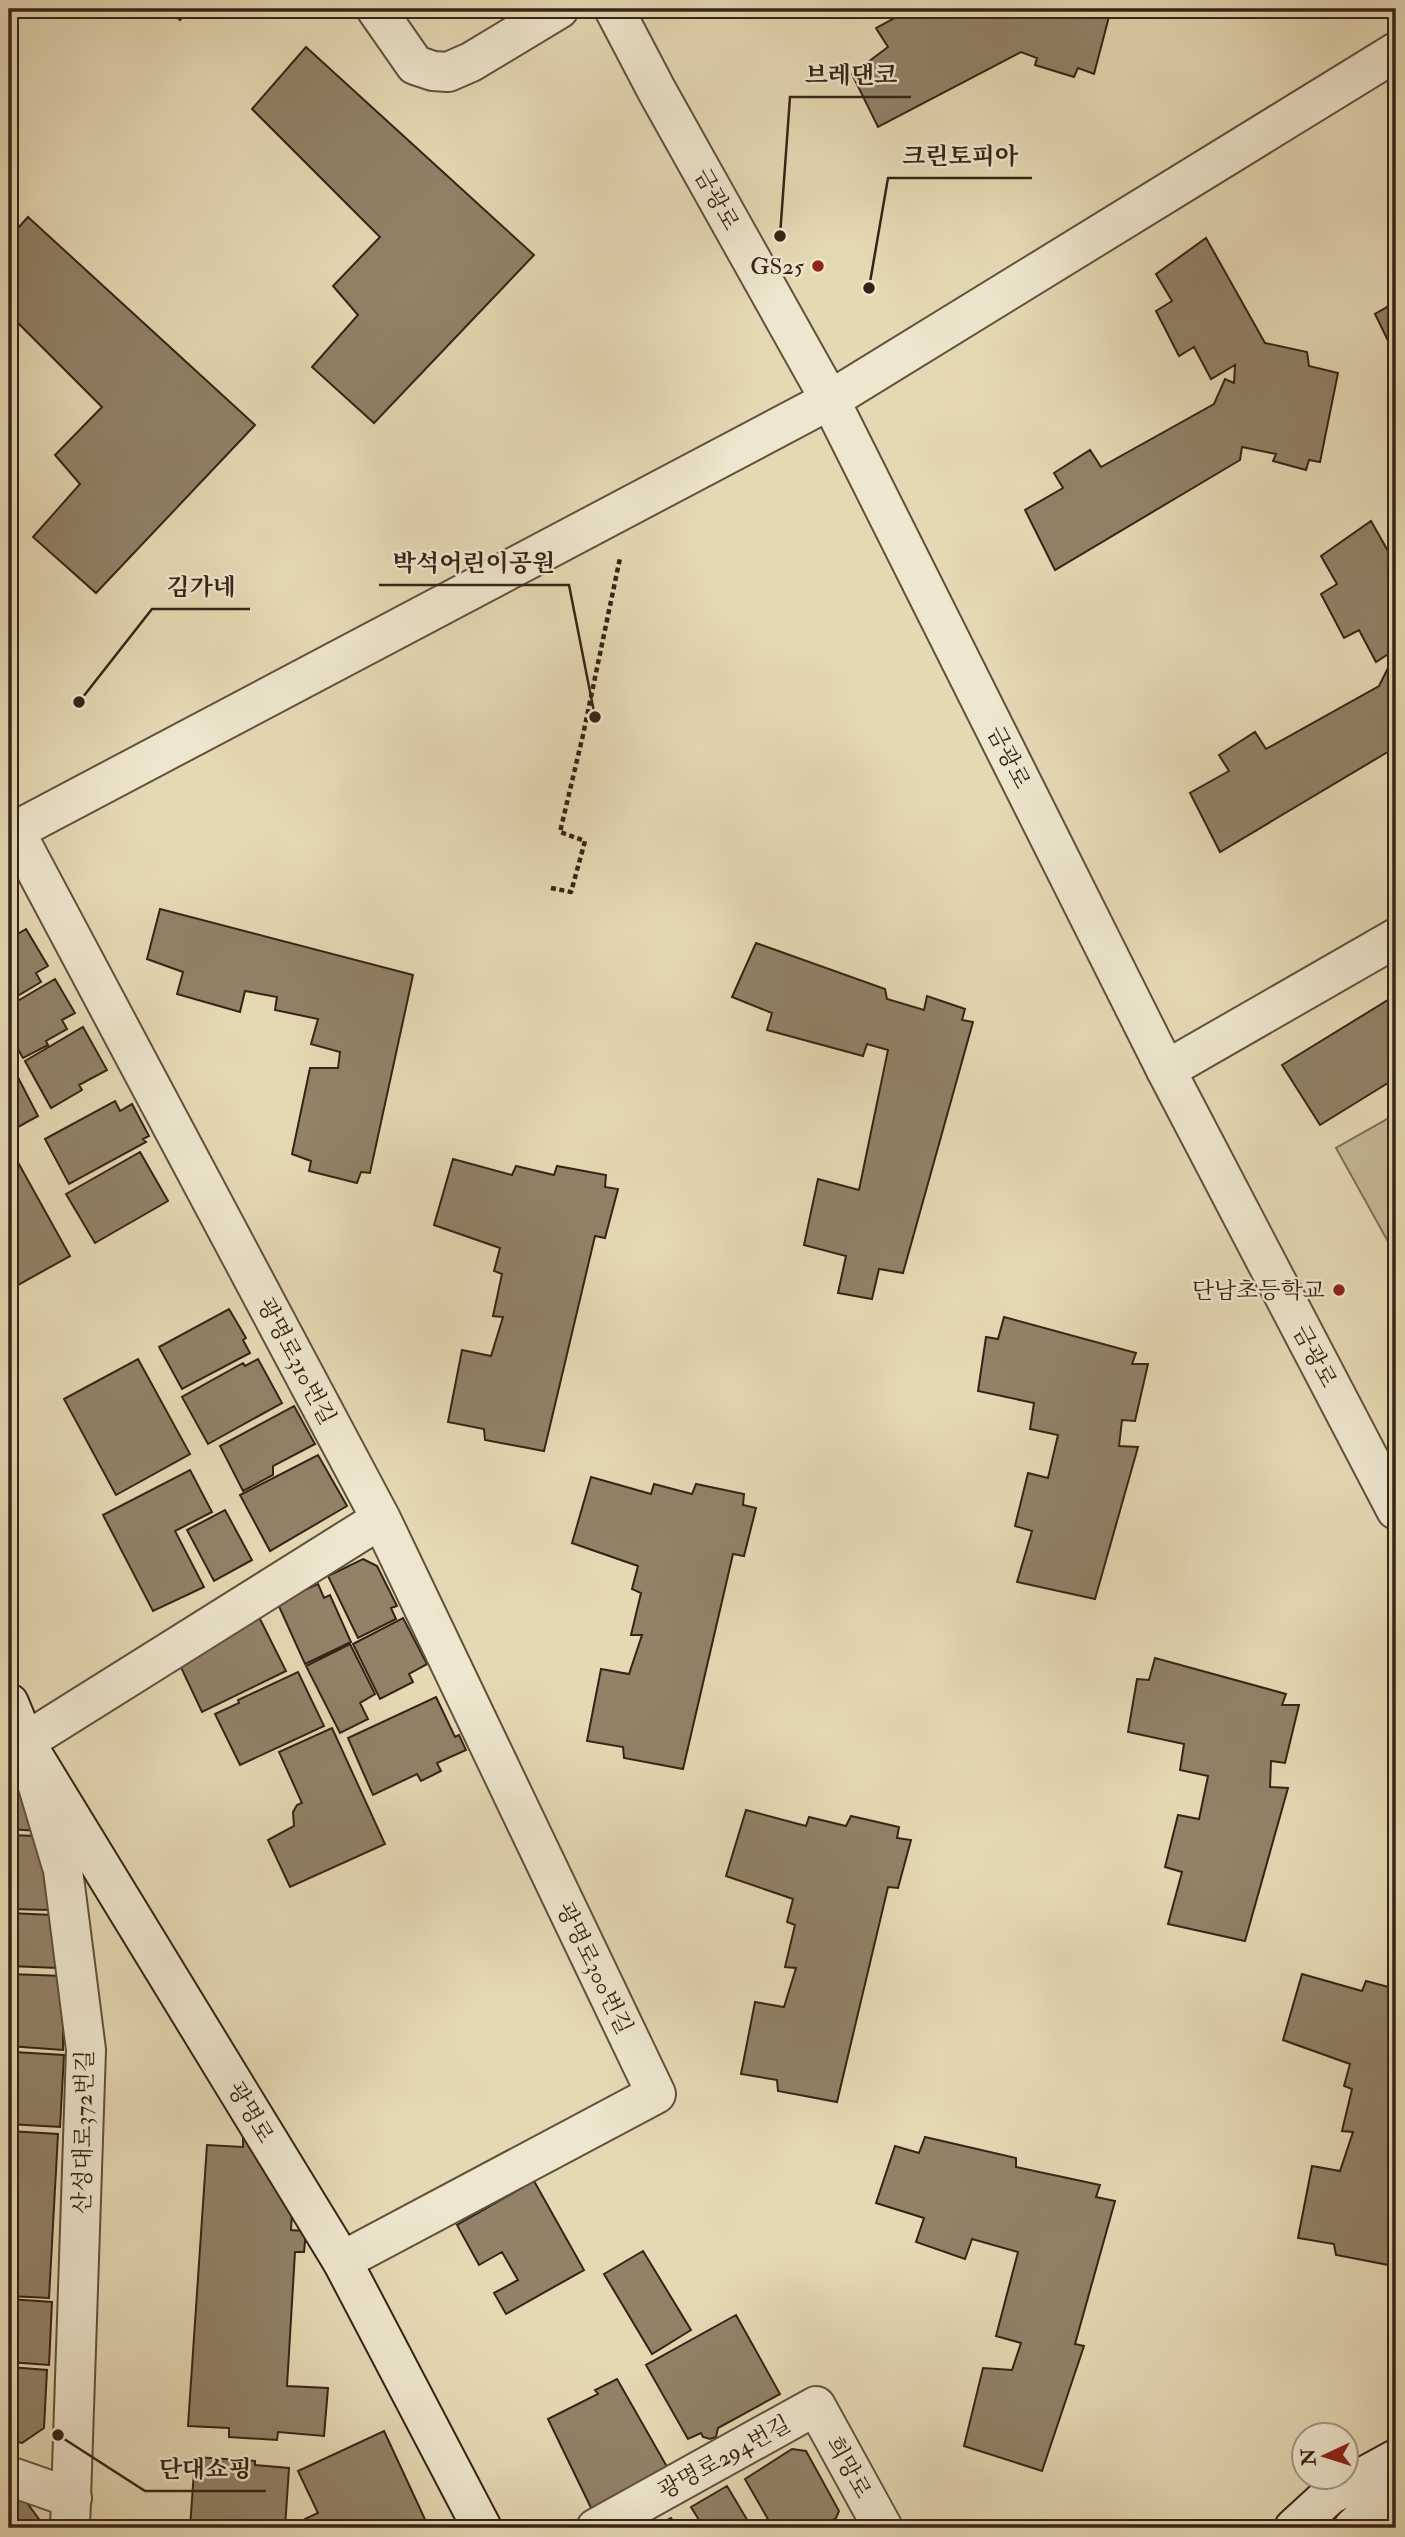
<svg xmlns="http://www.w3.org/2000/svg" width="1405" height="2537" font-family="'IM FELL Double Pica','Noto Serif KR',serif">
<rect width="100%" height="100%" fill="#e5d9b4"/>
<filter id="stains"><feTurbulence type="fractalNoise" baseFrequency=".00286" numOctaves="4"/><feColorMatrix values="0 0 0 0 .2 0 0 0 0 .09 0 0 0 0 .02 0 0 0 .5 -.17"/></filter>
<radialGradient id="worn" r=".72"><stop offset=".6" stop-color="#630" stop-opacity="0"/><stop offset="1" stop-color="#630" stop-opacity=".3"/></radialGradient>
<!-- park -->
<path fill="#c7ba99" stroke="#7e6e58" stroke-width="2" d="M1396,1114V1256L1336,1148Z"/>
<!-- building -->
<path fill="#918268" stroke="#362316" stroke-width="2" d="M9,9H24L9,25Z
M168,9H190L180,20Z
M911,9H937L943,18L958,9H1111L1094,74L1078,68L1074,77L1035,65L1037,58L1021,52L878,127L852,74L888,47L876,28Z
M306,47L534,255L374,423L312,367L358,315L333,286L380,237L252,109Z
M28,217L255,425L96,593L33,537L80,484L55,455L102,407L9,314V238Z
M1206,238L1265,343L1307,352L1309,366L1338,373L1320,462L1309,460L1306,470L1273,461L1276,454L1242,447L1240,460L1055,570L1025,510L1063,488L1054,473L1090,450L1101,467L1214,404L1225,379L1234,383L1235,365L1211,379L1194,347L1179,356L1156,311L1172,301L1156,274Z
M1396,302V357L1375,314Z
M1371,521L1396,565V649L1376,662L1359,630L1344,638L1321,594L1337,584L1321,556Z
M1391,662L1396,664V747L1220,852L1190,793L1229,771L1219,755L1255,732L1266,749L1379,686Z
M160,909L413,975L370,1173L361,1172L357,1183L309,1171L311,1161L292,1154L310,1068H338L340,1052L311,1044L318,1019L275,1010L277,997L245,991L240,1012L177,994L183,972L147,959Z
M26,929L48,966L36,973L41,982L9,1001V939Z
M756,943L885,989L887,999L924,1010L927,996L965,1009L962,1020L973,1022L903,1273L879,1269L872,1299L838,1293L846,1256L804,1245L818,1179L859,1190L888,1050L867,1044L863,1056L767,1030L772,1013L732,997Z
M55,979L75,1013L62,1020L67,1029L46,1041L48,1045L23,1058L9,1033V1006Z
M1396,995V1078L1320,1125L1282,1065Z
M83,1027L107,1070L79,1085L82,1090L51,1108L25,1061Z
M9,1060L38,1116L9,1132Z
M115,1101L120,1111L132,1104L149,1136L143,1139L146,1142L69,1184L45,1139Z
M140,1152L168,1201L95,1243L66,1194Z
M15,1157L70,1256L9,1290V1161Z
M453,1159L512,1175L516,1166L554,1175L557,1166L606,1175L605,1187L618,1189L605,1238L595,1236L544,1451L485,1440L484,1429L448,1422L462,1350L491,1356L503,1317L493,1316L502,1274L494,1271L500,1248L434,1225Z
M229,1309L246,1338L243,1340L250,1353L182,1389L159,1347Z
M1004,1317L1136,1353L1132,1364H1148L1135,1421L1122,1420L1119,1446L1138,1447L1095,1599L1017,1582L1032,1531L1015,1526L1028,1473L1048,1478L1058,1435L1030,1429L1034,1403L978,1391L986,1337L998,1339Z
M138,1359L190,1454L116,1495L64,1399Z
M258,1359L282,1403L208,1444L182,1397L243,1363L245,1366Z
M294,1406L315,1444L273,1466V1475L243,1491L220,1446Z
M318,1455L347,1506L270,1551L240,1495Z
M190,1470L212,1512L175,1531L204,1587L153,1611L103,1515Z
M591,1477L651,1494L654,1484L692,1494L696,1484L744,1494L743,1505L756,1508L744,1556L733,1554L683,1769L624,1758L623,1747L587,1741L601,1669L629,1674L642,1635H631L641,1593L632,1589L638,1566L572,1543Z
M225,1510L252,1560L214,1581L187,1530Z
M363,1559L377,1566L397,1606L391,1608L396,1619L358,1638L328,1576Z
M318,1584L324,1598L330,1595L351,1642L305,1664L277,1602Z
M259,1617L286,1671L202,1712L177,1659Z
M403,1618L427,1664L409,1674L413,1682L380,1699L353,1644Z
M350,1644L375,1694L360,1703L368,1719L340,1733L306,1666Z
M1155,1658L1286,1694L1282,1705H1299L1285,1763L1271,1761L1270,1787L1288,1788L1245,1941L1168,1924L1182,1872L1165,1867L1178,1815L1199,1819L1208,1776L1180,1770L1184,1744L1128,1732L1137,1679L1149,1680Z
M298,1672L324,1726L240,1765L215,1714L239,1703L238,1700Z
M436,1697L455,1737L459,1735L466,1750L437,1763L441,1771L421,1781L417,1774L373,1795L348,1738Z
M332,1728L385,1844L290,1887L268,1840L294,1826L293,1812L297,1805L302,1803L279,1752Z
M9,1769L20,1774L38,1831L9,1829Z
M746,1810L806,1826L809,1817L846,1826L851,1816L899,1827L897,1838L911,1840L898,1888L888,1887L837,2102L778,2091L777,2080L741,2074L755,2002L784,2007L796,1968L785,1967L795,1925L787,1922L793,1899L726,1876Z
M9,1835L39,1836L51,1910L9,1909Z
M9,1913L53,1915L58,1968L9,1966Z
M9,1974L63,1976V2050L9,2046Z
M1302,1974L1362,1991L1366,1981L1396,1989V2256L1394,2266L1336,2255L1334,2244L1298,2238L1312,2166L1340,2171L1353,2132L1342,2131L1352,2089L1344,2086L1350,2064L1283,2040Z
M14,2052L64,2055L60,2127L9,2124V2062L13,2063Z
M9,2131L58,2134L49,2298L9,2296Z
M925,2137L1016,2158V2167L1100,2185L1096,2197L1115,2201L1075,2344L1084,2346L1042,2471L964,2446L983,2368L1012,2370L1021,2343L996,2336L1018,2252L972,2239L965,2259L916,2242L924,2218L876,2203L895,2146L919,2153Z
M243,2139L265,2141L293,2198L291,2230L306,2231L304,2252H295L287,2386L328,2388L324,2436L278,2432L277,2440L229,2437V2428L188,2426L207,2145L243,2147Z
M534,2181L584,2270L506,2314L494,2293L518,2280L502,2252L479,2265L457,2225Z
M643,2251L691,2330L652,2354L604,2274Z
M9,2299L52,2302L49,2365L9,2362Z
M736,2315L780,2394L718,2428L716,2437L710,2439L703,2437L701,2433L688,2439L646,2365Z
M9,2367L47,2370L44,2428L22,2443L9,2440Z
M617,2379L670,2472L594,2514L548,2419L598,2394L595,2390Z
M384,2431L429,2528H309L305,2519L318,2513L298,2471Z
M792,2449L806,2451L839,2511L836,2518L818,2528H773L745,2479Z
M195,2457L255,2461V2465L289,2468L285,2528H190Z
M727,2486L752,2528H696L693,2524L699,2520L691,2507Z
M9,2493L22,2496L41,2522L40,2528H9Z
M671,2518L677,2528H652Z"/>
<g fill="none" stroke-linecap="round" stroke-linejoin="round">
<defs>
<path id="minor" d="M376,9L415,65L433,71L448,72L471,62L559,9
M15,831L381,1519L656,2094L342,2261
M9,834L830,400L1396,52
M1166,1070L1396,938
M9,1747L25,1742L381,1519
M9,2476L72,2498
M596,2528L816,2406L883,2528"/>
<path id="tertiary" d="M614,9L657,91L830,400L1166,1070L1396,1510
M31,1763L63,1870L86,2050L70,2528"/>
<path id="secondary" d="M9,1703L25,1742L342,2261L482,2528
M1294,2528L1330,2495L1396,2459
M1353,2528L1396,2488"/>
</defs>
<!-- minor casing -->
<use href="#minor" stroke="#62503e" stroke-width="42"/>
<!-- tertiary casing -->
<use href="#tertiary" stroke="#62503e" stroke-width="42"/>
<!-- secondary casing -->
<use href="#secondary" stroke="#362316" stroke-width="42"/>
<!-- path -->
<path stroke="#362316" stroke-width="4.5" stroke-dasharray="5 3.5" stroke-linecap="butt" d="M551,888L571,892L585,841L560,832L583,735L620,558"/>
<!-- minor -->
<use href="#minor" stroke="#eee6ce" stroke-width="38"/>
<!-- tertiary -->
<use href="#tertiary" stroke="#eee6ce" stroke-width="38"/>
<!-- secondary -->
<use href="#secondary" stroke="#eee6ce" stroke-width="38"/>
</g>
<!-- markers -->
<g fill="#8f2418" stroke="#eee6ce" stroke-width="2.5">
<circle cx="818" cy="266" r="7"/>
<circle cx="1339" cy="1290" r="7"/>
</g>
<g text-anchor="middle" stroke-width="5" stroke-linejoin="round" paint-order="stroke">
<!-- street labels -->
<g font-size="23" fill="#362316" stroke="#eee6ce">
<text transform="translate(717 199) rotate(61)" y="8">금광로</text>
<text transform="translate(1009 757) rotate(63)" y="8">금광로</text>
<text transform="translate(1315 1356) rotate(62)" y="8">금광로</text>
<text transform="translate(297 1361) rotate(62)" y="8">광명로310번길</text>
<text transform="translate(595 1968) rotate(64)" y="8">광명로300번길</text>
<text transform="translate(251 2112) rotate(59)" y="8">광명로</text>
<text transform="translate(83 2132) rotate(-89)" y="8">산성대로372번길</text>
<text transform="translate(724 2457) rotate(-29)" y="8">광명로294번길</text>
<text transform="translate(849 2467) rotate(61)" y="8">희망로</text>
</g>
<!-- poi labels -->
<g font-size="23" fill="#362316" stroke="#eee6ce" text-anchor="end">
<text x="804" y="274">GS25</text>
<text x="1325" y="1298">단남초등학교</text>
</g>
</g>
<!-- callouts -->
<path fill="none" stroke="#362316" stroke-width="2.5" d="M780 236L790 97H911M869 288L888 178H1032M595 717L569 585H379M79 702L152 609H250M58 2435L145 2491H266"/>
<g fill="#362316" stroke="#eee6ce" stroke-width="2.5">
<circle cx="780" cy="236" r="7"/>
<circle cx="869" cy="288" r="7"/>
<circle cx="595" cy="717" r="7"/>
<circle cx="79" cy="702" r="7"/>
<circle cx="58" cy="2435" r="7"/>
</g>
<g font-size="24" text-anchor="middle" font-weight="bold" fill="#362316" stroke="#eee6ce" stroke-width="5" stroke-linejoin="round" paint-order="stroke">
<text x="851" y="83">브레댄코</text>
<text x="960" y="164">크린토피아</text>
<text x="474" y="571">박석어린이공원</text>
<text x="201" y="595">김가네</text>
<text x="205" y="2477">단대쇼핑</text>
</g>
<!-- margin -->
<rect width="1405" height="2537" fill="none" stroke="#e5d9b4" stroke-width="35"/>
<rect x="10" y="10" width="1384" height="2516" fill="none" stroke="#362316" stroke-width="3.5"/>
<rect x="18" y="18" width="1370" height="2502" fill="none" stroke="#362316" stroke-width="2"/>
<!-- north arrow -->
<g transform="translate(1325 2456) rotate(266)"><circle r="33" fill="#eee6ce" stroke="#a49884" stroke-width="2"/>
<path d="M0-5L12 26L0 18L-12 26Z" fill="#8f2418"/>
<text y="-10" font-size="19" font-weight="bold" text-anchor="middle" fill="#362316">N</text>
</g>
<rect width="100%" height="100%" filter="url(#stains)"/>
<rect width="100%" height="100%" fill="url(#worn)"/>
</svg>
